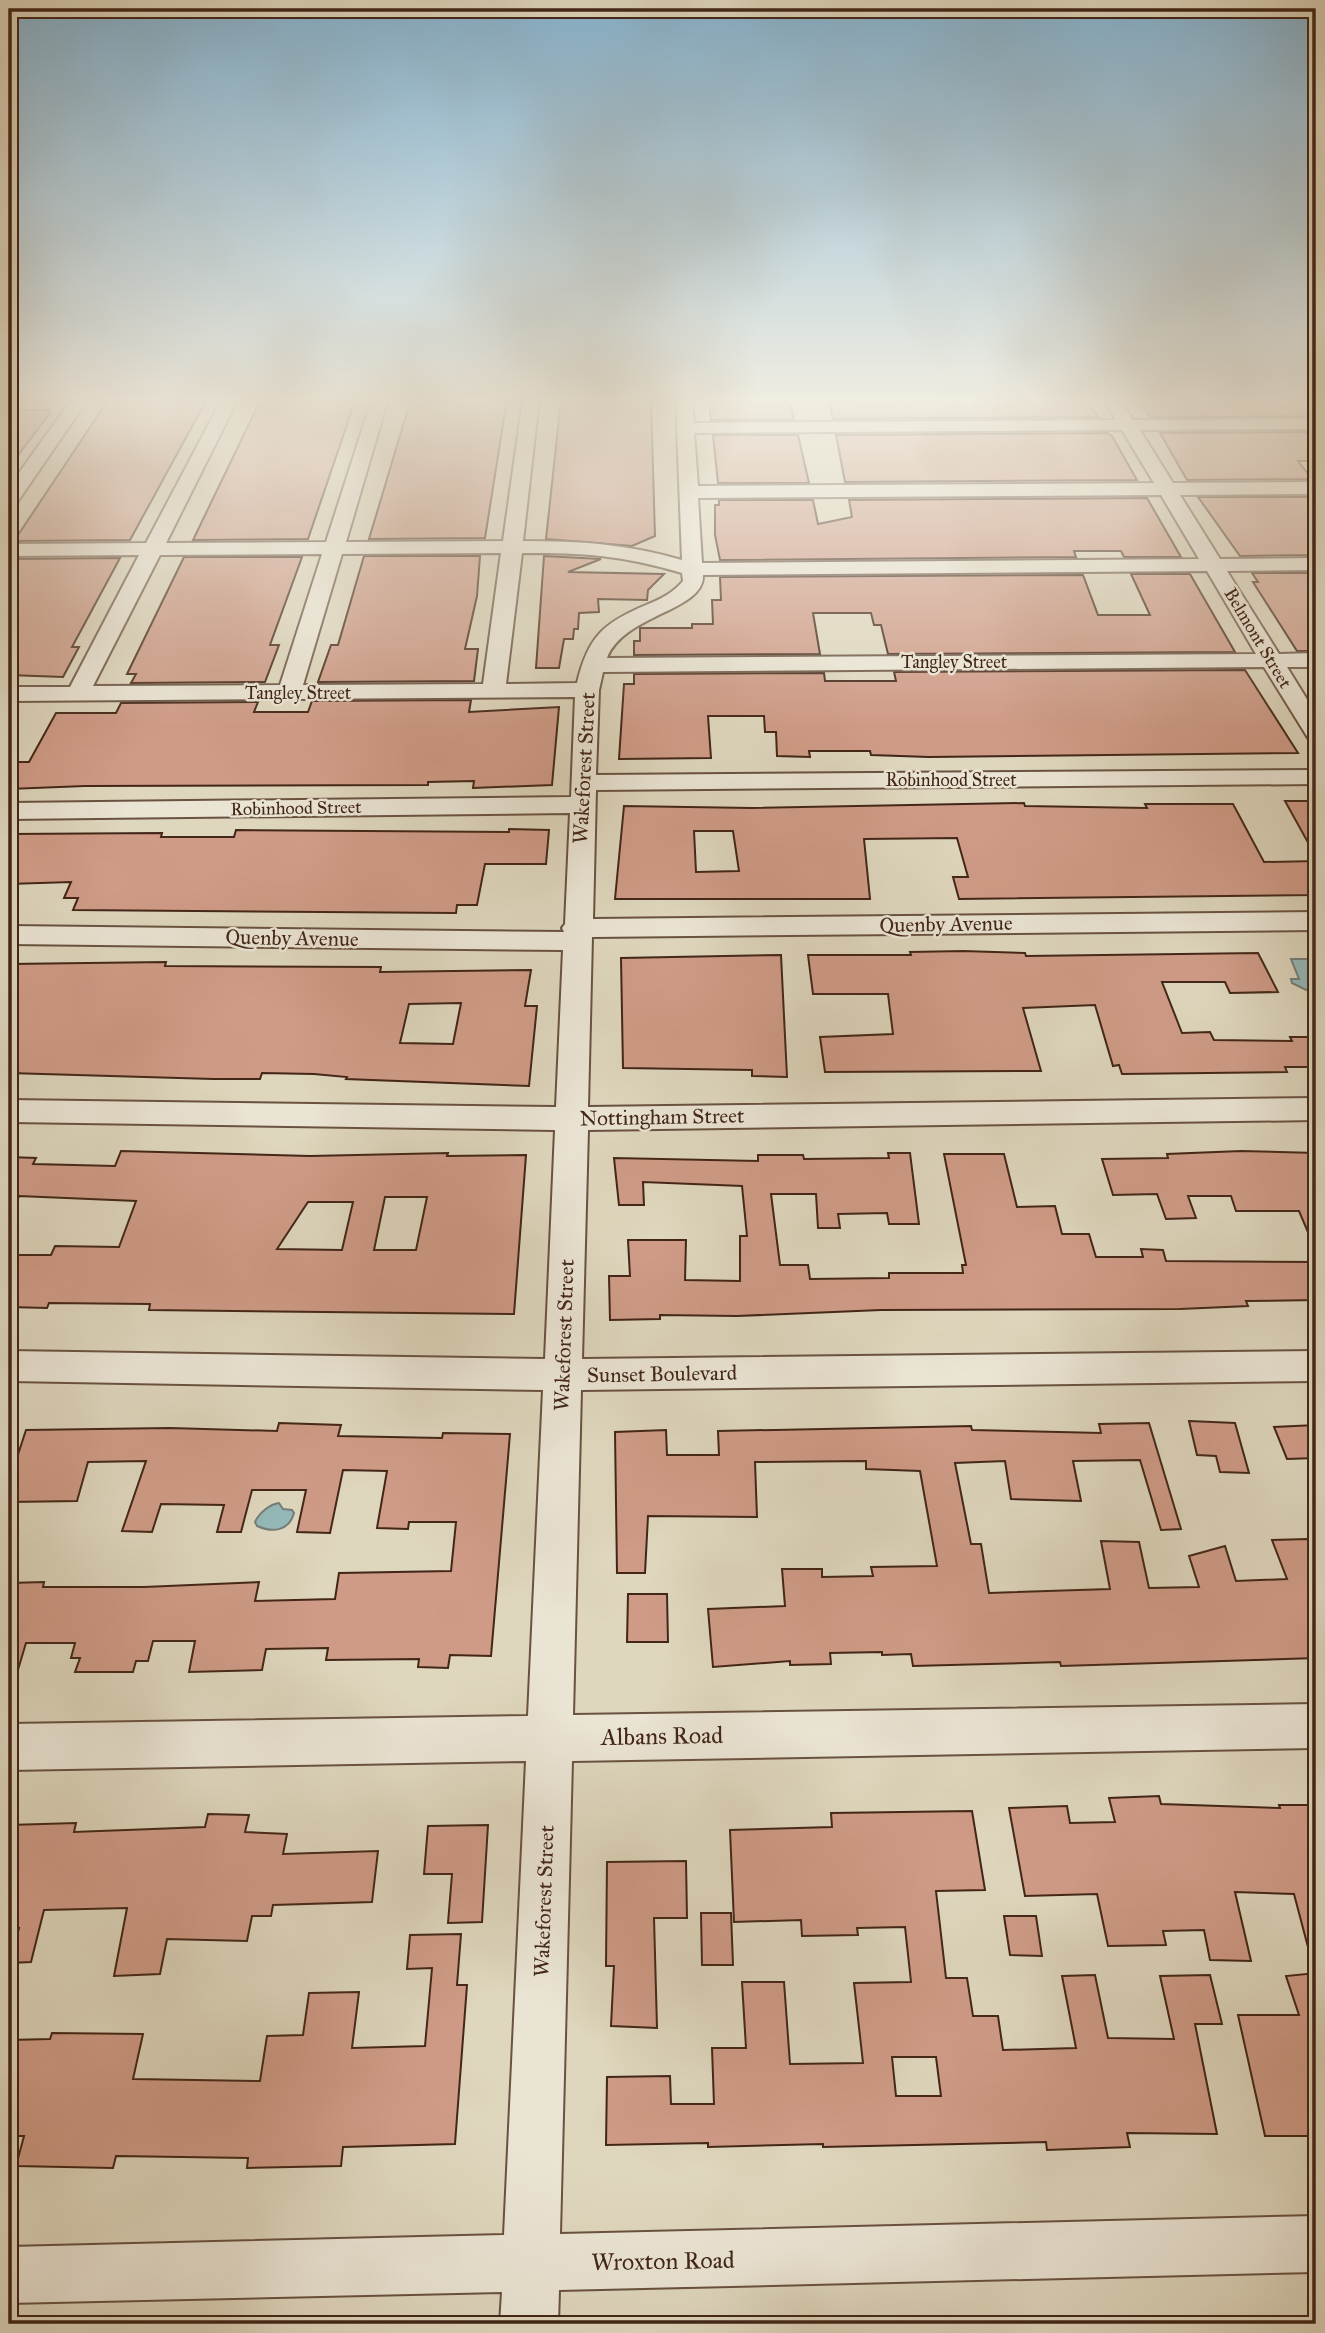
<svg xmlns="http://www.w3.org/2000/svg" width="1325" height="2333" font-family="'IM FELL Great Primer',serif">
<rect width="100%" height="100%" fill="#ded6bd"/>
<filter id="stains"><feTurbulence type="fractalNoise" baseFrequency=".00286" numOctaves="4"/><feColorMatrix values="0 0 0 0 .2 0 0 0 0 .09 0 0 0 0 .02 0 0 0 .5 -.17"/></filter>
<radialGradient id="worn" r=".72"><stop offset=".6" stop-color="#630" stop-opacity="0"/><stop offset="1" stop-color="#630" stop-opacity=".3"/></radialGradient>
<!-- water -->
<path fill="#94b8b8" stroke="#737e78" stroke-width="2" d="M1291,959H1309L1316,974V988L1306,990L1292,983L1291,979H1299Z
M279,1503L283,1509L292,1510L294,1513C289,1531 273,1533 257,1526L255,1522C259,1513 270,1504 279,1503Z"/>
<!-- building -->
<path fill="#cf9b87" stroke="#422617" stroke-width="2" fill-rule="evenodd" d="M261,399L355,401L308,539L193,540Z
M411,399H507L485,538L369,539Z
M716,399H748L749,403H790L794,420H711L709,404H716Z
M853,399H897L898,403L944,402L942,399L1088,402L1098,417L833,419L829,402H854Z
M1139,399H1316V416L1150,417Z
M561,400L651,401L655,536L632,546L546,539Z
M206,401L130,540L14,541L107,402Z
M9,410H50L48,413H50L9,467Z
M1316,432V461H1298L1312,479L1187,480L1160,433Z
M1107,433L1112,436L1137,480L845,482L836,435Z
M713,435H798L809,483H718Z
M1198,497H1316V555L1240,556Z
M1147,498L1181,557H1124L1121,551H1074L1076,557L720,560L715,535V505H719V500H813L818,524L852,517L849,500Z
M364,556H480L477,596L465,649H478L474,681L318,682L331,645H338Z
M544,556L601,559L568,572L664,574L648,590L647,600L598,599L599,612L579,613L578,629H574L573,639H564L559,668H536Z
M184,557H302L270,645H279L265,682L131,683L136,674H127Z
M120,558L72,647H79L63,677L9,675V559Z
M1252,573H1316V651H1297L1253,582H1258Z
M1131,574H1190L1235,652L888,654L881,625H874L871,613H813L820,654L634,655V641H640V628H692V624H713L712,600H721L720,577L1083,575L1098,615H1150Z
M1245,670L1298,753L929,757L871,755L870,751H809L810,757L777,756L776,732H765L764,716H708L711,758L619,759L624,684H634V674L824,673L825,681H896L894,672Z
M471,700L469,712L559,707L552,785L473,788L474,781L428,782V785L85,786L9,789V772L14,762H29L56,713H116L121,703L258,702L254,712H308L312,701Z
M1285,801H1316V857Z
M1024,803L1025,806L1147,808L1145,804H1233L1264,862L1316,861V895L959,899L953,877H968L957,838L864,839L870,899H615L624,806L752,808ZM694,831H733L739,871L696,872Z
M509,829L549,830L546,864H485L477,905H457L456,913L73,910L78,898H64L71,882L9,884V834L162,833L161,837H234L236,830L509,832Z
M963,951L1025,953L1026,956L1258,953L1278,992L1230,993L1225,982H1162L1182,1033L1210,1032L1214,1040L1292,1041L1290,1037H1316V1067H1285L1287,1072L1122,1074L1119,1065L1113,1066L1095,1005L1023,1008L1041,1071L825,1072L820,1037L893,1034L888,994H813L808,955H911L910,952Z
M781,955L787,1077L752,1076V1070L623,1068L621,958Z
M166,962L165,966L381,967L380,972L531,970L525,1006H537L529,1086L346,1079L347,1077L314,1074L262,1073L260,1079H213L9,1073V964ZM461,1003L453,1044L400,1043L409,1004Z
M121,1151L310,1156L448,1153L447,1156L526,1155L514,1314L149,1310L150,1304L49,1303L47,1308L9,1307V1268L14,1255H51L55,1246L119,1247L136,1201L19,1196L9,1220V1157L36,1158L33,1164L115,1166ZM385,1197H427L416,1250H374ZM308,1202H353L342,1250L277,1249Z
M1241,1151L1316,1153V1251L1299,1211H1236L1231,1196H1188L1196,1218L1166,1219L1157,1194L1113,1195L1102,1159L1168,1158L1167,1154Z
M888,1153H910L919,1224H889L887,1213L838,1214L840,1228H818L816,1194H771L780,1265H808L810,1279L889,1278V1273H963L962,1265H966L944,1154H1004L1017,1207L1055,1206L1062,1234H1089L1096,1257H1143L1141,1249L1163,1250L1166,1261L1316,1262V1300L1246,1301L1248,1306L1180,1309L881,1310L737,1316L660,1315V1319L610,1320L609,1276H630L628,1240H686L685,1280L740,1281V1236H747L742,1186L643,1182L644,1205H619L614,1158L758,1161V1155H803L804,1159L889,1158Z
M1189,1421L1235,1423L1249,1473L1220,1472L1216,1456L1197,1455Z
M279,1423L341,1425L338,1436L442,1438L443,1433L510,1434L491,1656L450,1655L448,1668L418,1667L419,1659L326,1660L328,1648L266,1649L262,1670L189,1672L195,1641H153L148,1661H136L133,1672H75L80,1658H71L75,1643H26L14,1683H9V1583L44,1582L43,1587H144L259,1582L255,1601L335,1599L339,1573L451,1571L456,1522H409L408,1529L377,1528L387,1471L343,1470L330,1533L297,1532L306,1490H252L241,1532H217L224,1505L161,1504L152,1532L122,1531L146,1461L88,1462L77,1501L9,1502V1482L26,1430L170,1428L277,1431Z
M1149,1423L1181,1529L1161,1530L1140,1460L1073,1461L1081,1501L1011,1499L1005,1461L955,1463L971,1544H981L989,1593L1110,1589L1101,1541L1139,1542L1149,1588L1199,1587L1189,1556L1225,1546L1236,1581L1287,1579L1272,1540L1308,1539L1316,1560V1658L1061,1666L1060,1662L913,1666L911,1654L882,1655V1652L830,1653L831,1664L790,1665V1661L713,1667L708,1609L785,1606L782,1569H822V1577L873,1576L871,1567L937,1566L920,1471L866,1469V1461L755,1462L757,1517L648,1516L645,1573H617L615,1432L666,1430L667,1455H719L718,1431L971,1426L972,1430L1101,1433L1099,1424Z
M1316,1425V1458L1287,1459L1274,1427Z
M628,1594H667L668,1642H627Z
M1159,1796L1161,1804L1280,1808L1279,1805H1316V1950L1309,1951L1294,1894L1235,1892L1251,1961L1210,1960L1204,1930L1163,1931L1166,1945L1108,1946L1097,1894L1025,1896L1009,1808L1067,1806L1070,1823L1115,1822L1109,1798Z
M972,1811L985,1890L936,1891L946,1978H967L973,2016H998L1003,2050L1076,2048L1062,1976L1095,1975L1108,2038L1174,2039L1160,1976L1210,1975L1222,2024H1195L1217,2134L1127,2133L1130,2147L1047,2150L1046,2142L823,2147V2144L708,2147V2143L606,2145L607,2077L670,2076L671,2104H714L712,2048H746L742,1982H784L790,2064L863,2063L854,1983L911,1982L905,1927L857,1928L858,1935L802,1936L801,1920L734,1922L730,1830L832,1827L831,1813ZM892,2057H936L941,2096H896Z
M208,1814L249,1815L245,1832L287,1834L283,1854L378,1851L372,1902L273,1905L271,1916H252L247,1941L167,1939L160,1974L114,1976L127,1908L44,1910L31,1962L10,1963L19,1928H9V1825L76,1823L74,1832L205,1827Z
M488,1825L482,1922L448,1923L452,1874H424L428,1826Z
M686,1861L687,1918H654L657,2028L611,2026L614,1966H606L607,1862Z
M701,1913H731L733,1965H702Z
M1004,1916H1036L1042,1956L1010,1955Z
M461,1934L457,1985H467L455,2144L343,2147L341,2166L247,2168L248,2158L116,2156L113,2168L16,2166L24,2136H9V2040L50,2039L52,2033L143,2034L133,2079L260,2081L267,2036L303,2035L309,1993L359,1992L352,2048L425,2046L432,1968L407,1969L410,1935Z
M1316,1973V2136H1265L1238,2015H1299L1286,1976Z"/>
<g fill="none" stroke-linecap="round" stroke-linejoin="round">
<defs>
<path id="minor" d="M72,399H88L16,504L9,506V487Z
M222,399H238L166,543L326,542L372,399H388L346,542L503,541L523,399H539L523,541C581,541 626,544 682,560L676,399H692L694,423L1116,420L1104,399H1120L1133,420L1316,419V429L1140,430L1173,483L1316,482V494L1180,495L1220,559L1316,558V570L1227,571L1279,654L1316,653V667H1287L1316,714V740L1308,738L1264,667L603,672L599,690L596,775L1316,770V784L596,790L593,919L1316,912V930L592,937L588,1107L1316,1098V1120L588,1130L582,1359L1316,1351V1381L581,1390L573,1715L1316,1704V1748L572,1761L560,2234L1316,2216V2272L559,2290L558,2324H500L502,2292L9,2303V2247L504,2235L526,1761L9,1770V1724L528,1716L543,1390L9,1381V1351L545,1359L555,1130L9,1122V1100L556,1107L563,950L9,944V926L564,932L562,928L565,924L570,813L9,819V803L571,797L575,697L9,701V687H70L139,555L9,556V544L146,543ZM1122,430L1154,483L698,486L694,433ZM1161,495L1199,559L702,563L698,498ZM501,553L483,684L303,685L342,554ZM522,553C585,553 621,555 682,573L683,581C673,593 661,599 646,605C603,623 588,637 577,683L506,684ZM322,554L280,685L93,686L160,555ZM1207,571L1256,654L607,658C624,614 705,611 703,575Z"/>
</defs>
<!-- minor casing -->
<use href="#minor" stroke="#695240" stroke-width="4"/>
<!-- minor -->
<use href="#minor" fill="#eae4d4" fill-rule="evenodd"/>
</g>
<!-- sky -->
<linearGradient id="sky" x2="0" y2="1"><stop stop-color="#86b6d5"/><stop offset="0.55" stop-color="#f0ede1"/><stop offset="1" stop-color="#f0ede1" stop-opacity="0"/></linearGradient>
<rect width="1325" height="726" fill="url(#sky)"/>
<g text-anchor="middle" stroke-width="5" stroke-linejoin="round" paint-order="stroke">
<!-- far-street labels -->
<g font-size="18" fill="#422617" stroke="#eae4d4">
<text transform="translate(1258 638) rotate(59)" y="6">Belmont Street</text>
<text x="954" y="668">Tangley Street</text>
<text x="298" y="699">Tangley Street</text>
<text x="951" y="786">Robinhood Street</text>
<text transform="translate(296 808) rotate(-1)" y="6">Robinhood Street</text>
</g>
<!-- street labels -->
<g font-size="21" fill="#422617" stroke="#eae4d4">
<text transform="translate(584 768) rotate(-87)" y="7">Wakeforest Street</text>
<text transform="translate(946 924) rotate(-1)" y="7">Quenby Avenue</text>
<text transform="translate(292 938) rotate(1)" y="7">Quenby Avenue</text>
<text transform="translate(662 1117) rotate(-1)" y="7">Nottingham Street</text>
<text transform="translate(564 1335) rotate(-88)" y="7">Wakeforest Street</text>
<text transform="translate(662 1374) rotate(-1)" y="7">Sunset Boulevard</text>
<text transform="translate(544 1901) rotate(-88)" y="7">Wakeforest Street</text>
</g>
<!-- near-street labels -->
<g font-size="24" fill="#422617" stroke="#eae4d4">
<text transform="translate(662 1736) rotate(-1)" y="8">Albans Road</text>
<text transform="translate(663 2261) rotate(-1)" y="8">Wroxton Road</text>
</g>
</g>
<!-- margin -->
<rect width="1325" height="2333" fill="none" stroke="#ded6bd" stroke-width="35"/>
<rect x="10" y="10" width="1304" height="2312" fill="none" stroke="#422617" stroke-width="3.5"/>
<rect x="18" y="18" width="1290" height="2298" fill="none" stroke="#422617" stroke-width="2"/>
<rect width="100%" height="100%" filter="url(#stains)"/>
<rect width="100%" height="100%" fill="url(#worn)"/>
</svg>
